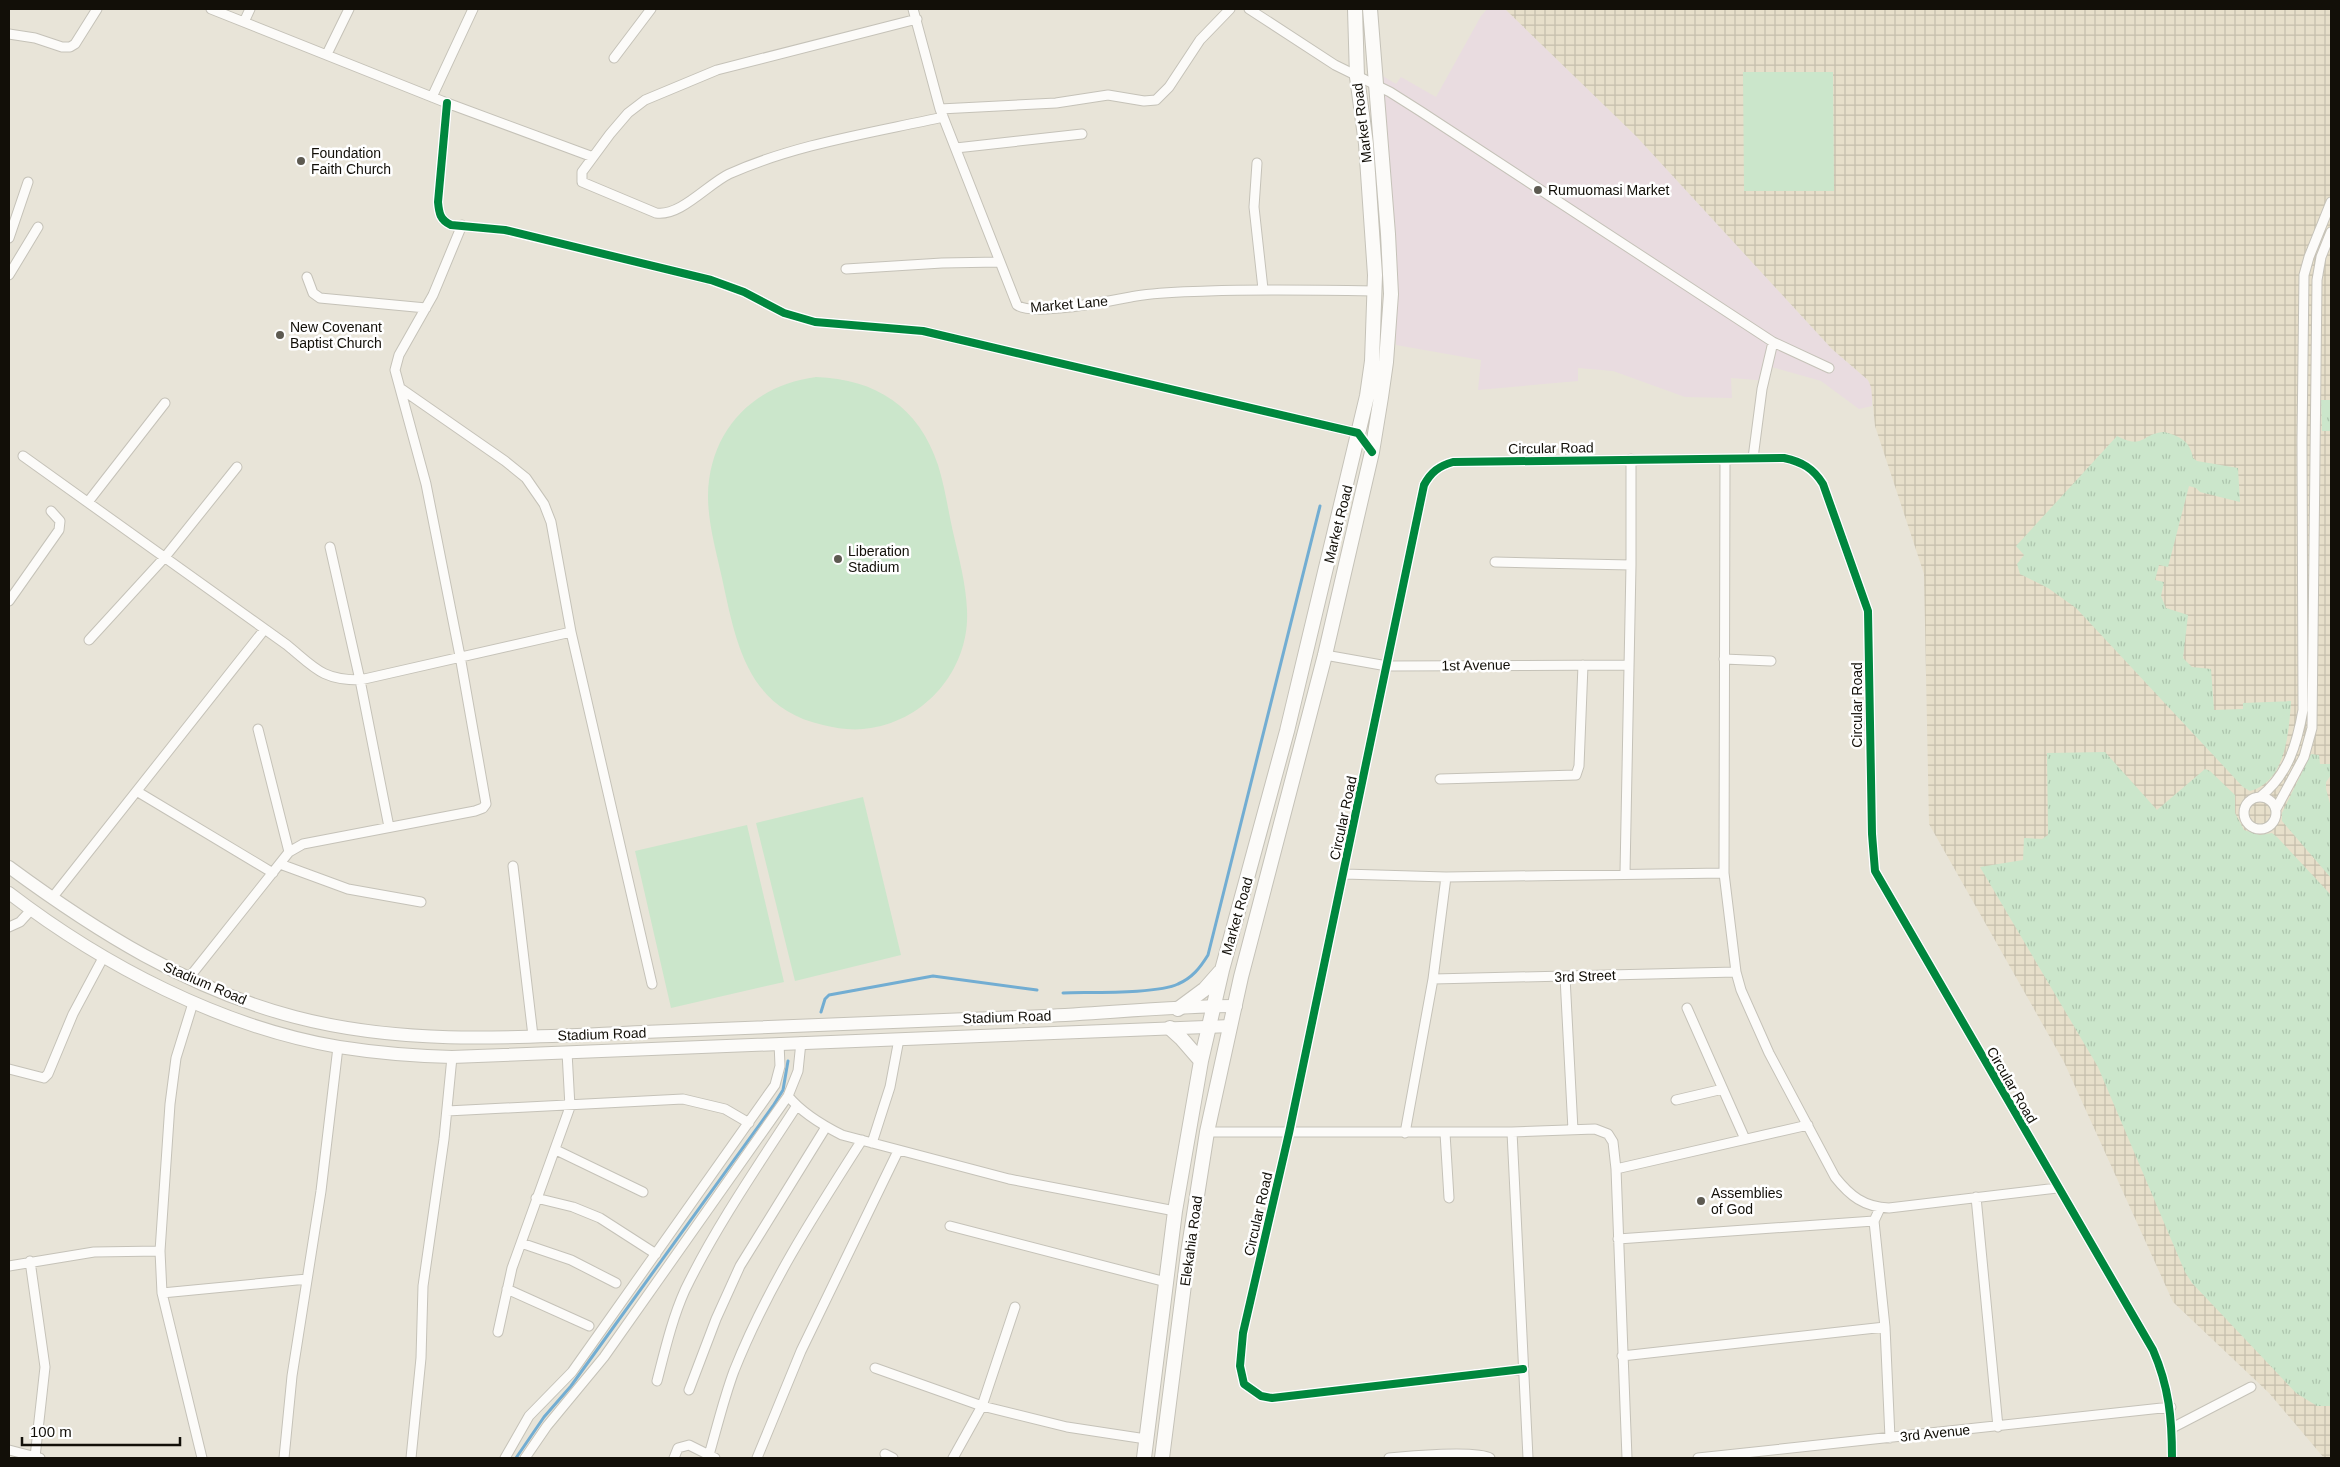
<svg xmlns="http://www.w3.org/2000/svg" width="2340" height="1467" font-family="Helvetica,sans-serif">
<defs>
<pattern id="industrial-grid" width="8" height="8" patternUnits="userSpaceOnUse" patternTransform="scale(1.25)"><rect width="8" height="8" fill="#e7dfca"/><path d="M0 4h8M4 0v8" fill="none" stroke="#c5beac"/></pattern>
<pattern id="grass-tufts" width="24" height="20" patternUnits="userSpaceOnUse" patternTransform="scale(1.25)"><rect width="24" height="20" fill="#cbe6cb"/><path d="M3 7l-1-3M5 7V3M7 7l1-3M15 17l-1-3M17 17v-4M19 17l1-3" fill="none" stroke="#adc4ad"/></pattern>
</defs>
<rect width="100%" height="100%" fill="#e8e4d8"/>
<!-- commercial -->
<path fill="#e9dce0" d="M1487,9H1505L1636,136L1832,349L1868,380L1872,387V406L1859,409L1821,381L1772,367L1769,381L1731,378L1732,398L1685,397L1613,371L1578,368V381L1478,390L1481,360L1396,345L1394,233L1381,75L1396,84L1401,77L1436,97L1481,16Z"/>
<!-- industrial -->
<path fill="url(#industrial-grid)" d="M1505,9H2331V1455L2329,1458H2324L2269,1393L2173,1302L2064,1062L1929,824L1924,574L1875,426L1871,387L1868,380L1832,349L1636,136Z"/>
<!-- grass -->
<path fill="url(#grass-tufts)" d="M2331,400V431H2322L2321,400Z
M2164,432C2180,436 2190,441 2193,458L2197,461L2238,468L2240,502L2200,492L2196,488L2189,486L2168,567L2159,565L2155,580L2164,582L2161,596L2166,608L2188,615L2183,658L2192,667L2211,669L2214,710L2243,709V703L2291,701C2289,731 2286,782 2250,791L2243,787L2076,608L2048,588L2020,574L2017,564L2024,555L2016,546L2117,436C2145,450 2140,434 2164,432Z
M2105,752L2157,810L2205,769L2210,771L2235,795V813L2244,830L2260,835L2272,833L2277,837L2331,895L2330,1406H2317L2296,1393L2192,1283L2185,1272L2098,1067L1980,867L2023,860L2024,838L2042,839L2048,835L2047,753Z
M2311,754L2319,755L2320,764H2331V775L2326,782V789L2331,807V878L2282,821V813Z"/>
<!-- pitch -->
<path fill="#cbe6cb" d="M1743,72H1833L1834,191H1744Z
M816,377C876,379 919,407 938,465C945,487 948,510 953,532C959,558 966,584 967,610C970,667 928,719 871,728C855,731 839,729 823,725C747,708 736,643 722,578C716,551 708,523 708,496C709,431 753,385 816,377Z
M863,797L901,955L795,981L756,823Z
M747,825L784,982L671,1008L635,851Z"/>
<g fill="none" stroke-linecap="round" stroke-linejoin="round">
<!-- stream -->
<path stroke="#72add2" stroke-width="3" d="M1063,993C1088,992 1158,994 1178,984C1192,978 1200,968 1208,955L1320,506
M821,1012L825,999L829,995L933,976L1037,990
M516,1458L544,1417L571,1386L773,1106L783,1090L788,1061"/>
<defs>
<path id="minor" d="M211,9L447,103L593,157
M913,9L940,109L1017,305C1033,317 1114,300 1136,296C1160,292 1184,292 1208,291C1264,289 1319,290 1375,291
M1249,9L1335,65L1390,92L1420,111L1773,342L1829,368
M917,19L717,70L645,100L628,113L610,134L582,172V182L656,213C680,217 708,184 729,174C796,144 871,133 943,117
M244,22L250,9
M9,34L35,38L62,47H70L75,44L97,9
M327,54L349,9
M614,58L651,9
M432,97L473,9
M447,103L438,202C439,213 440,220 451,225L505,230L711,280L744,292L784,313L815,322L923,331L1358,433L1372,452
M940,109L1056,103L1108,95L1144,101L1156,100L1169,87L1200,40L1230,9
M956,148L1082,134
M1257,163L1254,207L1263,289
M9,238L28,182
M846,269L942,263L1000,262
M9,275L38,227
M307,277L313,293L320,298L426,308
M400,388L505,461L526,478L544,504L551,522L571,632L652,984
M23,456L287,645C315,668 322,680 360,680L571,632
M1753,458L1762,389L1773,342
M1725,459L1724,873L1736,972L1741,990L1769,1053L1835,1177C1850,1196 1864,1207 1889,1208L2057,1188
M88,502L165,403
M330,547L360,680L389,827
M1495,562L1631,565
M9,601L59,530L60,521L51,511
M89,640L165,557L237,467
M1325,655L1387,666L1629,665
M1724,659L1771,661
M258,729L289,852
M1440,779L1576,775L1579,766L1583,665
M138,792L273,873
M2260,797C2288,775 2297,744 2303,710L2302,440L2304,275L2309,257L2331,202
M2244 813a16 16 0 1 1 32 0a16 16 0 1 1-32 0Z
M2276,809L2304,757L2312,728L2317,280L2321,257L2331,232
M280,864L348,889L421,902
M513,866L533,1036
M1625,873L1631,565V459
M1344,874L1446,877L1724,873
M52,898L264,630
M9,927L20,922L31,910
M1565,977L1573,1130
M188,979L289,852L303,844L475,811L483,808L486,804L460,656L426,484L395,370L399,355L433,295L462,225
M1433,979L1736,972
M193,1003L176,1058L170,1104L160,1251L162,1293L202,1458
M1687,1008L1745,1139
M9,1069L44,1078L48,1074L73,1014L104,956
M788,1096C802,1113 822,1125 842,1135L1009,1179L1175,1211
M1676,1100L1723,1089
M447,1111L683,1099L725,1109L749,1123
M1207,1132H1512L1595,1129L1608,1134L1613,1142L1616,1169L1627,1458
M1512,1132L1528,1458
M1405,1133L1433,979L1446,877
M1445,1133L1449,1198
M872,1143L890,1087L899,1039
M556,1150L643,1192
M1616,1169L1808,1125
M1976,1197L1998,1427
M536,1198L573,1207L600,1218L656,1254
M1880,1208L1874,1221L1885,1327L1890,1438
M950,1226L1166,1282
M1618,1239L1874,1221
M521,1243L571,1260L616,1283
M30,1261L45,1367L35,1457
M9,1266L94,1252L160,1251
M507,1289L589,1326
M162,1293L307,1279
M498,1332L512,1268L570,1107L567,1052
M1622,1356L1885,1327
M875,1368L982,1406L1067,1427L1146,1439
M1523,1369L1272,1398L1261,1396L1244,1384L1240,1366L1243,1333L1289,1133L1424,485C1431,472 1439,466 1453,462L1784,458C1802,462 1813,468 1823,484L1868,611L1872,834L1875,871L2153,1350C2169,1387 2172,1418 2172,1458
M657,1381C665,1350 672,1319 685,1290C715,1228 759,1164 796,1107
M689,1390L716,1319L740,1266L826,1127
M2172,1428L2251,1387
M9,1450L40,1458
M885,1454L893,1458
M709,1455C717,1427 724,1398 734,1371C767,1288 814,1215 862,1140
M284,1458L292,1376L321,1191L338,1047
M411,1458L421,1358L423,1286L444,1139L452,1057
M505,1458L529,1416L572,1372L775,1085L780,1066L779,1043
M525,1458L547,1426L604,1357L788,1096L798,1071L801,1042
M674,1458L678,1448L689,1445L715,1458
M757,1458L801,1351L898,1151
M953,1458L982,1406L1015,1307
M1389,1458C1407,1456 1477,1450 1490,1458
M1698,1458L2171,1407"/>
<path id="secondary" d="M9,867C96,931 188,989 295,1017C409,1047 526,1037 643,1032C777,1027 911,1022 1045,1016C1108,1013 1172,1006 1236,1006
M9,893C103,965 221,1027 339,1047C377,1053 414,1056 452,1057L1231,1026"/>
<path id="primary" d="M1178,1009L1205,989L1220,972
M1170,1028L1181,1038L1201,1061
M1144,1458L1175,1211L1201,1061L1222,970L1287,731L1367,396L1372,361L1375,275L1366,144L1357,77L1355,9
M1162,1458L1188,1253L1207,1132L1241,977L1325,655L1372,452L1381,397L1386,362L1391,294L1388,234L1370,9"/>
</defs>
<!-- minor casing -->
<use href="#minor" stroke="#c5c2b8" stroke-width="11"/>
<!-- secondary casing -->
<use href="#secondary" stroke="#c5c2b8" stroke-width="14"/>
<!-- primary casing -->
<use href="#primary" stroke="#c5c2b8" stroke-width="16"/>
<!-- minor -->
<use href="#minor" stroke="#fcfbf9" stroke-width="9"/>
<!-- secondary -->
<use href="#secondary" stroke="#fcfbf9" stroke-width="12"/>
<!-- primary -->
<use href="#primary" stroke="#fcfbf9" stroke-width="14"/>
<defs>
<path id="cycleway" d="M447,103L438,202C439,213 440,220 451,225L505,230L711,280L744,292L784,313L815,322L923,331L1358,433L1372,452
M1523,1369L1272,1398L1261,1396L1244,1384L1240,1366L1243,1333L1289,1133L1424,485C1431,472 1439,466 1453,462L1784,458C1802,462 1813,468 1823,484L1868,611L1872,834L1875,871L2153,1350C2169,1387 2172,1418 2172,1458"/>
</defs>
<!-- cycleway casing -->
<use href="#cycleway" stroke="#fff" stroke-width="11"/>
<!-- cycleway -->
<use href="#cycleway" stroke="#00873e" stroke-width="8"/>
</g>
<!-- markers -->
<g fill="#5d5a51" stroke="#fff" stroke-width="2">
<circle cx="301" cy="161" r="5"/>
<circle cx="1538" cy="190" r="5"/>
<circle cx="280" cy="335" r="5"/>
<circle cx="838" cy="559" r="5"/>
<circle cx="1701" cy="1201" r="5"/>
</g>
<g text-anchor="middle" stroke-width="5" stroke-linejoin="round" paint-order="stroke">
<!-- street labels -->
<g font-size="14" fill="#120f08" stroke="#fff">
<text transform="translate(1362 123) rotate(-97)" y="5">Market Road</text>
<text transform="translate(1069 304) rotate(-5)" y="5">Market Lane</text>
<text transform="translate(1551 448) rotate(-1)" y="5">Circular Road</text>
<text transform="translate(1338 524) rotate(-76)" y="5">Market Road</text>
<text transform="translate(1476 665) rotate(-1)" y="5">1st Avenue</text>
<text transform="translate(1857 705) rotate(-90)" y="5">Circular Road</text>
<text transform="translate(1343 818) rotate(-78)" y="5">Circular Road</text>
<text transform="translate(1237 916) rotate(-74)" y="5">Market Road</text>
<text transform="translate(1585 976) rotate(-2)" y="5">3rd Street</text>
<text transform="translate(205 983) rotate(23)" y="5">Stadium Road</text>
<text transform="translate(1007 1017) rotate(-2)" y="5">Stadium Road</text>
<text transform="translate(602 1034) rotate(-2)" y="5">Stadium Road</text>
<text transform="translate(2012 1085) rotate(60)" y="5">Circular Road</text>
<text transform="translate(1258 1214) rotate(-77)" y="5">Circular Road</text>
<text transform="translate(1191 1241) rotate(-82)" y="5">Elekahia Road</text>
<text transform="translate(1935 1433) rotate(-6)" y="5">3rd Avenue</text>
</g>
<!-- poi labels -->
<g font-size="14" fill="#120f08" stroke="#fff" text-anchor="start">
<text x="311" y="158">Foundation<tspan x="311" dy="16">Faith Church</tspan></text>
<text x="1548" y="195">Rumuomasi Market</text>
<text x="290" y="332">New Covenant<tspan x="290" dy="16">Baptist Church</tspan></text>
<text x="848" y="556">Liberation<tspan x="848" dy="16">Stadium</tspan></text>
<text x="1711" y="1198">Assemblies<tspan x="1711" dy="16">of God</tspan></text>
</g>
</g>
<!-- border -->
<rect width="2340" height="1467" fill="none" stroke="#120f08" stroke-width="20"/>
<!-- scale -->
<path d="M22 1437v8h158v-8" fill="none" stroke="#120f08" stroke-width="2.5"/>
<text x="30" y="1437" font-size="15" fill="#120f08" stroke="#ffffff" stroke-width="4" paint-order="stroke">100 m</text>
</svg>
